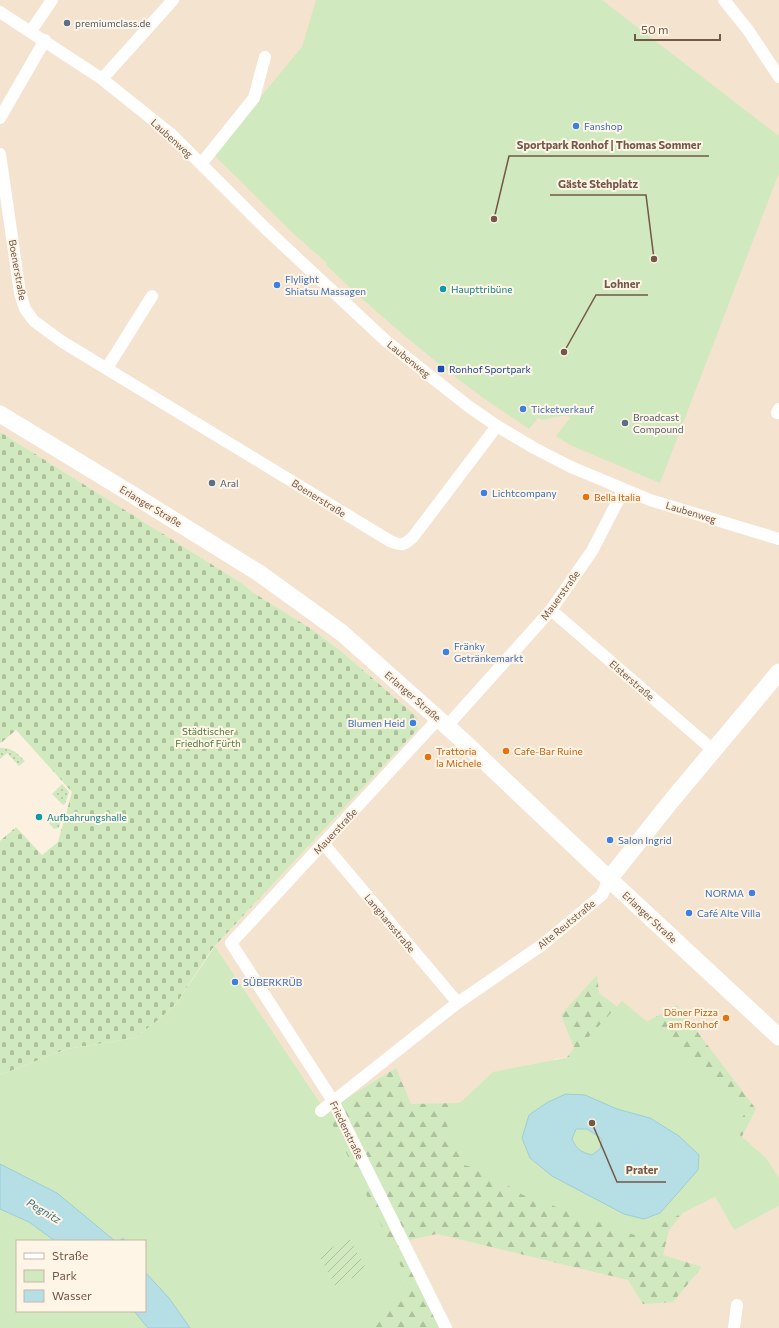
<svg xmlns="http://www.w3.org/2000/svg" width="779" height="1328" font-family="Commissioner,sans-serif">
<defs>
<pattern id="grass-dots" width="8" height="8" patternUnits="userSpaceOnUse"><rect width="8" height="8" fill="#d1e9bf"/><path d="M2 2h.1M6 6h.1" fill="none" stroke="#aec09d" stroke-width="1.8" stroke-linecap="round"/></pattern>
<pattern id="forest-firs" width="22" height="20" patternUnits="userSpaceOnUse"><rect width="22" height="20" fill="#d1e9bf"/><path d="M5 1l3.5 6h-7zM16 11l3.5 6h-7z" fill="#aec09d"/></pattern>
<pattern id="cemetery-stones" width="16" height="16" patternUnits="userSpaceOnUse"><rect width="16" height="16" fill="#d1e9bf"/><path d="M2 7V4a2 2 0 0 1 4 0v3zM10 15v-3a2 2 0 0 1 4 0v3z" fill="#aec09d"/></pattern>
<pattern id="garden-furrows" width="10" height="10" patternUnits="userSpaceOnUse"><rect width="10" height="10" fill="#d1e9bf"/><path d="M-1 1l2-2M0 10L10 0M9 11l2-2" fill="none" stroke="#aec09d"/></pattern>
</defs>
<rect width="100%" height="100%" fill="#fcf1e0"/>
<!-- residential -->
<path fill="#f4e3cf" d="M0,0H779V1178L767,1159L570,1057L554,1059L637,1236L715,1197L734,1230L779,1206V1328H375L327,1113L215,946L418,729L417,717L342,652L313,630L252,592L243,584L0,432Z"/>
<!-- grass -->
<path fill="url(#grass-dots)" d="M0,748C12,747 17,753 25,761L19,766L7,753L0,759Z
M62,784L69,792L65,804L63,805L52,794Z
M57,813L61,821L59,828L54,829L47,821Z"/>
<!-- forest -->
<path fill="url(#forest-firs)" d="M597,975L599,993L641,1025L677,1005L756,1109L738,1144L669,1230L663,1255L702,1267L673,1302L643,1304L628,1280L437,1234L409,1240L449,1328H358L318,1116L396,1068L411,1104L458,1103L495,1096L550,1080L574,1048L561,1015Z"/>
<!-- cemetery -->
<path fill="url(#cemetery-stones)" d="M0,432L243,584L252,592L313,630L342,652L417,717L418,729L212,949L176,1004L157,1021L135,1038L67,1049L8,1072L0,1074V841L16,827L42,855L58,842L72,792L16,730L2,742L0,743Z"/>
<!-- park -->
<path fill="#d1e9bf" fill-rule="evenodd" d="M316,0H602L779,136V173L660,483L570,445L556,436L570,418L566,415L542,420L538,418L529,429C511,416 492,405 474,391C422,352 373,310 326,265L327,263L296,236L213,154L302,47Z
M215,946L327,1113L408,1281L375,1328H0V1074L8,1072L67,1049L135,1038L157,1021L176,1004ZM17,1241H145V1311H17Z
M622,1001L750,1107L733,1129L767,1159L779,1178V1206L734,1230L715,1197L637,1236L523,1195L483,1170L464,1165L444,1118L493,1072L570,1057Z"/>
<!-- garden -->
<path fill="url(#garden-furrows)" d="M349,1238L367,1270L336,1287L319,1255Z"/>
<!-- water -->
<path fill="#b5dfe5" stroke="#9bced7" fill-rule="evenodd" d="M566,1094L585,1095L617,1109L650,1118L679,1136L699,1155L698,1170L660,1213L644,1219L624,1214L552,1176L530,1158L522,1138L529,1115L548,1102ZM576,1129H587L602,1139L600,1149L592,1155C581,1152 577,1150 572,1139Z
M0,1164L57,1193L115,1241H55L29,1222L0,1209Z
M145,1272L169,1298L190,1328H148L134,1311H145Z"/>
<g fill="none" stroke-linecap="round" stroke-linejoin="round">
<!-- stream -->
<path stroke="#9bced7" stroke-width="3.5" d="M121,1241L123,1240"/>
<!-- minor -->
<path stroke="#fff" stroke-width="12" d="M724,0L748,30L779,77
M0,12L102,79L172,135L265,228L386,341L468,406L497,426L534,448L571,467L650,500L779,539
M31,31L52,0
M102,79L173,0
M0,118L45,40
M0,154L20,293L25,309L34,321L61,341L390,541C402,546 403,546 413,537L497,426
M201,164L254,98L265,57
M107,368L152,296
M777,413L779,409
M551,610L713,750
M439,718L231,943L333,1101L446,1328
M447,726L551,610L592,551L624,489
M323,843L458,1003
M321,1111L456,1004L542,945L602,895L609,879
M734,1328L737,1305"/>
<!-- secondary -->
<path stroke="#fff" stroke-width="17" d="M0,414L143,501L259,573L342,633L461,739L609,879L779,1037
M609,879L672,800L779,672"/>
</g>
<!-- markers -->
<g fill="#5c6f8a" stroke="#fff5e7" stroke-width="1.5">
<circle cx="67" cy="23" r="4"/>
<circle cx="625" cy="423" r="4"/>
<circle cx="212" cy="483" r="4"/>
</g>
<g fill="#3f7fe0" stroke="#fff5e7" stroke-width="1.5">
<circle cx="576" cy="126" r="4"/>
<circle cx="277" cy="285" r="4"/>
<circle cx="523" cy="409" r="4"/>
<circle cx="484" cy="493" r="4"/>
<circle cx="446" cy="652" r="4"/>
<circle cx="413" cy="723" r="4"/>
<circle cx="610" cy="840" r="4"/>
<circle cx="752" cy="893" r="4"/>
<circle cx="689" cy="913" r="4"/>
<circle cx="235" cy="982" r="4"/>
</g>
<g fill="#0f9aa8" stroke="#fff5e7" stroke-width="1.5">
<circle cx="443" cy="289" r="4"/>
<circle cx="39" cy="817" r="4"/>
</g>
<rect fill="#1a4fb4" stroke="#fff5e7" stroke-width="1.5" x="437" y="365" width="8" height="8" rx="2"/>
<g fill="#e8710a" stroke="#fff5e7" stroke-width="1.5">
<circle cx="586" cy="497" r="4"/>
<circle cx="506" cy="751" r="4"/>
<circle cx="428" cy="757" r="4"/>
<circle cx="726" cy="1018" r="4"/>
</g>
<g text-anchor="middle" stroke-width="4" stroke-linejoin="round" paint-order="stroke">
<!-- service labels -->
<g font-size="10" fill="#4e5e75" stroke="#fff5e7" text-anchor="start">
<text x="75" y="27">premiumclass.de</text>
<text x="633" y="421">Broadcast<tspan x="633" dy="12">Compound</tspan></text>
<text x="220" y="487">Aral</text>
</g>
<!-- shop labels -->
<g font-size="10" fill="#366cbe" stroke="#fff5e7" text-anchor="start">
<text x="584" y="130">Fanshop</text>
<text x="285" y="283">Flylight<tspan x="285" dy="12">Shiatsu Massagen</tspan></text>
<text x="531" y="413">Ticketverkauf</text>
<text x="492" y="497">Lichtcompany</text>
<text x="454" y="650">Fränky<tspan x="454" dy="12">Getränkemarkt</tspan></text>
<text x="405" y="727" text-anchor="end">Blumen Heid</text>
<text x="618" y="844">Salon Ingrid</text>
<text x="744" y="897" text-anchor="end">NORMA</text>
<text x="697" y="917">Café Alte Villa</text>
<text x="243" y="986">SÜBERKRÜB</text>
</g>
<!-- street labels -->
<g font-size="10" fill="#735747" stroke="#fff5e7">
<text transform="translate(172 138) rotate(42)" y="4">Laubenweg</text>
<text transform="translate(18 270) rotate(80)" y="4">Boenerstraße</text>
<text transform="translate(409 359) rotate(39)" y="4">Laubenweg</text>
<text transform="translate(319 498) rotate(32)" y="4">Boenerstraße</text>
<text transform="translate(151 506) rotate(31)" y="4">Erlanger Straße</text>
<text transform="translate(691 512) rotate(17)" y="4">Laubenweg</text>
<text transform="translate(560 595) rotate(-54)" y="4">Mauerstraße</text>
<text transform="translate(632 680) rotate(41)" y="4">Elsterstraße</text>
<text transform="translate(413 696) rotate(41)" y="4">Erlanger Straße</text>
<text transform="translate(335 831) rotate(-47)" y="4">Mauerstraße</text>
<text transform="translate(650 917) rotate(43)" y="4">Erlanger Straße</text>
<text transform="translate(390 923) rotate(50)" y="4">Langhansstraße</text>
<text transform="translate(566 924) rotate(-39)" y="4">Alte Reutstraße</text>
<text transform="translate(347 1130) rotate(64)" y="4">Friedenstraße</text>
</g>
<!-- culture labels -->
<g font-size="10" fill="#0d838f" stroke="#fff5e7" text-anchor="start">
<text x="451" y="293">Haupttribüne</text>
<text x="47" y="821">Aufbahrungshalle</text>
</g>
<!-- transit labels -->
<g font-size="10" fill="#164399" stroke="#fff5e7" text-anchor="start">
<text x="449" y="373">Ronhof Sportpark</text>
</g>
<!-- food labels -->
<g font-size="10" fill="#c56008" stroke="#fff5e7" text-anchor="start">
<text x="594" y="501">Bella Italia</text>
<text x="436" y="755">Trattoria<tspan x="436" dy="12">la Michele</tspan></text>
<text x="514" y="755">Cafe-Bar Ruine</text>
<text x="718" y="1016" text-anchor="end">Döner Pizza<tspan x="718" dy="12">am Ronhof</tspan></text>
</g>
<!-- park labels -->
<g font-size="10" fill="#517940" stroke="#fff5e7">
<text x="208" y="735">Städtischer<tspan x="208" dy="12">Friedhof Fürth</tspan></text>
</g>
<!-- water labels -->
<g font-size="11" font-style="italic" fill="#3f7680" stroke="#fff5e7">
<text transform="translate(44 1211) rotate(31)" y="4">Pegnitz</text>
</g>
</g>
<!-- callouts -->
<path fill="none" stroke="#735747" stroke-width="1.5" d="M494 219L509 156H709M654 259L646 195H550M564 352L596 295H648M592 1123L617 1182H666"/>
<g fill="#735747" stroke="#fff5e7" stroke-width="1.5">
<circle cx="494" cy="219" r="4"/>
<circle cx="654" cy="259" r="4"/>
<circle cx="564" cy="352" r="4"/>
<circle cx="592" cy="1123" r="4"/>
</g>
<g font-size="11" text-anchor="middle" font-weight="bold" fill="#735747" stroke="#fff5e7" stroke-width="4" stroke-linejoin="round" paint-order="stroke">
<text x="609" y="149">Sportpark Ronhof | Thomas Sommer</text>
<text x="598" y="188">Gäste Stehplatz</text>
<text x="622" y="288">Lohner</text>
<text x="642" y="1174">Prater</text>
</g>
<!-- legend -->
<rect x="16" y="1240" width="130" height="72" fill="#fff5e7" stroke="#c7b6a7"/>
<rect x="24" y="1253" width="20" height="6" fill="#ffffff" stroke="#c7b6a7"/>
<text x="52" y="1260" font-size="12" fill="#735747">Straße</text>
<rect x="24" y="1270" width="20" height="12" fill="#d1e9bf" stroke="#c7b6a7"/>
<text x="52" y="1280" font-size="12" fill="#735747">Park</text>
<rect x="24" y="1290" width="20" height="12" fill="#b5dfe5" stroke="#c7b6a7"/>
<text x="52" y="1300" font-size="12" fill="#735747">Wasser</text>
<!-- scale -->
<path d="M635 34v6h85v-6" fill="none" stroke="#735747" stroke-width="2"/>
<text x="641" y="34" font-size="12" fill="#735747" stroke="#fff5e7" stroke-width="3" paint-order="stroke">50 m</text>
</svg>
